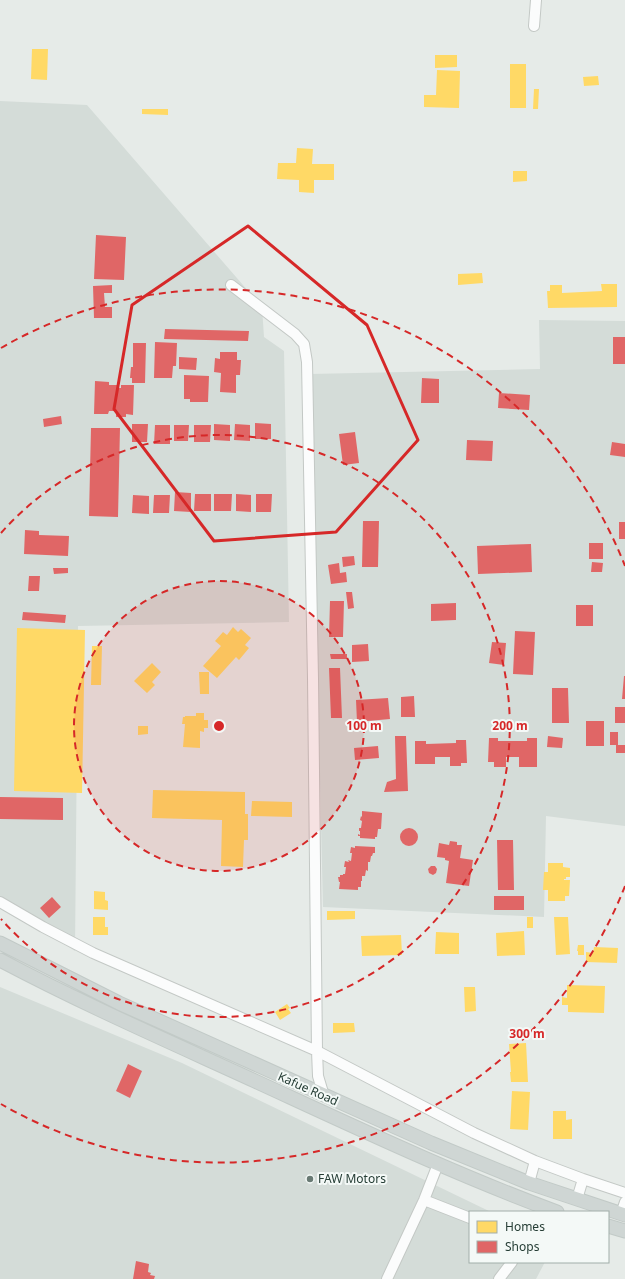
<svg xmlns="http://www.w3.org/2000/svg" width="625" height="1279" font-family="'Noto Sans',sans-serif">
<rect width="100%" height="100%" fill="#e6ebe8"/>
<!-- built -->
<path fill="#d4dcd8" d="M0,101L87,105L262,307L264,337L284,351L289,622L78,626L75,951L0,901Z
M539,320L625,321V826L546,816L544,917L323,907L310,374L540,369Z
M0,987L182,1063L491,1212H470V1262H545L536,1279H0Z"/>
<!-- homes -->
<path fill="#ffd966" d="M32,49H48L47,80L31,79Z
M435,55H457V67L435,68Z
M510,64H526V108H510Z
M437,70L460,71L459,108L424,107V95H436Z
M598,76L599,85L584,86L583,77Z
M534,89H539L538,109H533Z
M142,109H168V115L142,114Z
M297,148L313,149L312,164H334V180H314V193L299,192V180L277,179L278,163H296Z
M513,171H527V181L513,182Z
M482,273L483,283L458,285V274Z
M601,284H617V307L548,308L547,291H550V285H562V293L602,291Z
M233,627L238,632L241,629L251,638L245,645L249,648L239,660L236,657L217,678L203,666L221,646L215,641L223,632L227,635Z
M17,628L85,630L82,793L14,791Z
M92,646H102L101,685H91Z
M152,663L161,672L152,682L155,685L147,693L134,681Z
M199,672H209V694H200Z
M196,713H204V720H208V728H204V732L200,731V748L183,747L185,724H182L183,717H185V716H196Z
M138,726H148V734L138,735Z
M153,790L245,792V814H248V840H244L243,867L221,866L222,820L152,818Z
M252,801L292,802V817L251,816Z
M548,863H563V867L570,868V877H566V879H564V880H570L569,896H565V901H548V890H543L544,872H548Z
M94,891L105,892V900L108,901V910L94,909Z
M327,911H355V919L327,920Z
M93,917H105V927H108V935H93Z
M527,917H533V928H527Z
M554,917H568L570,954L556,955Z
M524,931L525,955L497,956L496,933Z
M436,932L459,933V954H435Z
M401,935L402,955L362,956L361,936Z
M578,945H584V955H578V951H577Z
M594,947L618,948L617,963L586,962V952L593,953Z
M567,985L605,986L604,1013L568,1012V1005H562V997L567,998Z
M464,987H475L476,1011L465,1012Z
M287,1004L290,1008L288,1009L291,1013L280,1020L275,1012Z
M333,1023H354L355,1032L333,1033Z
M526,1043L528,1082H511L510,1072H511L509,1044Z
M512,1091L530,1092L528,1130L510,1129Z
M553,1111H566V1120L572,1119V1139H553Z"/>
<!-- shops -->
<path fill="#e06666" d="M96,235L126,237L124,280L94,279Z
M112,285V293H104L105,307H112V318H94L93,286Z
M165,329L249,331L248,341L164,339Z
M613,337H625V364H613Z
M155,342L177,343L176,366H173L172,378H154Z
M133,343H146L145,383H132V378H130L131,367H133Z
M220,352H237V360H241L240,375H236V393L220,392L221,373L214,372L215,358L220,359Z
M179,357L197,358L196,370L179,369Z
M184,375L209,376L208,402H190V399H184Z
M422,378L439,379V403H421Z
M95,381L109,382V385H117V388H121V385H134L133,415L126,414V417H116V411H109L108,414H94Z
M499,393L530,395L529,410L498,408Z
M61,416L62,424L44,427L43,419Z
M255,423L271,424V439H255Z
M132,424H148L147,442H132Z
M214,424L230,425V441L214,440Z
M235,424L250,425V441L234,440Z
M155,425H170V444H154Z
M174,425H189L188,441H174Z
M194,425H211L210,442H194Z
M91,428H120L118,517L89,516Z
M355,432L359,463L343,465L339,434Z
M467,440L493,441L492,461L466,460Z
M612,442L625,444V457L610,455Z
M175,492L191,493V512L174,511Z
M195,494H211V511H194Z
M214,494H232L231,511H214Z
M236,494L251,495V512L236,511Z
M256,494H272L271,512H256Z
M133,495L149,496V514L132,513Z
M154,495H170L169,513H153Z
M363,521H379L378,567H362Z
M619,522H625V539H619Z
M25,530L39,531V535L69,536L68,556L24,554Z
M589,543H603V559H589Z
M531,544L532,572L478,574L477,546Z
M354,556L355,565L343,567L342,557Z
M592,562L603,563L602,572H591Z
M339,563L340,573L346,572L347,582L331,584L328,565Z
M53,568H68V573L54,574Z
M29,576H40L39,591H28Z
M346,592H352L354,608L348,609Z
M330,601H344L343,637H329Z
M456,603V620L431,621V604Z
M576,605H593V626H576Z
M23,612L66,615L65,623L22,620Z
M515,631L535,632L533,675L513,674Z
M492,642L506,643L504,665L489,663Z
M368,644L369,661L352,662V645Z
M330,654H347V659H331Z
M329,668H340L342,718H331Z
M624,676H625V699H622Z
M552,688H568L569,723H552Z
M414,696L415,717H401V697Z
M388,698L390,719L357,722L356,700Z
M615,707H625V723H615Z
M586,721H604V746H586Z
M610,732H618V745H610Z
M395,736H406L408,791L384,792L387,782L396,779Z
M548,736L563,738L562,748L547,747Z
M489,738H498V741H527V738H537V767H519V757H506V767H494V762H488Z
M456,740H466L467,763H461V766H450V757H435V764H415V741H426V744L456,743Z
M616,745H625V753H616Z
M378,746L379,758L355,760L354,748Z
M0,797L63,798V820L0,819Z
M362,811L382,813L381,829H378L377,837H375V839L360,838V836H358V834L360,835V831H359V828H361L362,821L360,820L361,816L362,817Z
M400 837a9 9 0 1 1 18 0a9 9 0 1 1-18 0Z
M497,840H513L514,890H498Z
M450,841L457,842V845H462L460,858L473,860L469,886L446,883L449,861L445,860V858L437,857L439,843L449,845Z
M355,846L375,847V853H373L372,856H371L370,862H368V871L366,870L365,876H362V881H361V887H358V890L339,889L340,882H339L338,877H340V875H343V874H345L346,867H344L345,861L349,862L348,860L351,861L352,853H350L351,847L355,848Z
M431,866H435L437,869L436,873L433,875L429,873L428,869Z
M494,896H524V910H494Z
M52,897L61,907L49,918L40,908Z
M128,1064L142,1071L130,1098L116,1091Z
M136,1261L149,1264L148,1272L151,1273L150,1275L155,1276L154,1279H133Z"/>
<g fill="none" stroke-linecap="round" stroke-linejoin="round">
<defs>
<path id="minor" d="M534,26L536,0
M231,285L295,334L304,344L307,362L313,678L317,1051L318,1076L324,1096
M0,902L43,927L93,953L317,1051L474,1133L535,1161L583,1179L625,1193
M529,1183L535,1161
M577,1199L583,1179
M424,1200L470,1218
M621,1214L625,1202
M387,1279L424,1200L438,1164
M499,1279L512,1262"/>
<path id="major" d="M0,943L119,1003L431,1143L529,1183L625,1215
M0,960C83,1004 170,1042 255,1081C355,1127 454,1174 557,1212
M608,1226L625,1231"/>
</defs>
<!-- minor casing -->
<use href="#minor" stroke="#c3c8c5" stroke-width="12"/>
<!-- major casing -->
<use href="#major" stroke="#c2cac7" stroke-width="15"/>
<!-- minor -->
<use href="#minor" stroke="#fbfcfc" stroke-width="10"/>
<!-- major -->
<use href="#major" stroke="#cfd6d4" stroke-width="13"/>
</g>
<!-- marked area -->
<path fill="none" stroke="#d62828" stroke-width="3" stroke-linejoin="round" d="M248,226L367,325L418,440L336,532L214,541L114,409L132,305Z"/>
<!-- distance rings -->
<circle cx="219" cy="726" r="145" fill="#d62828" fill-opacity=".12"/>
<g fill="none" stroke="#d62828" stroke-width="2" stroke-dasharray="7 5">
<circle cx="219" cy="726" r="145"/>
<path d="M1 533A291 291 0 1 1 1 919"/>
<path d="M625 886A436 436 0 0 1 1 1104M1 348A436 436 0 0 1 625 566"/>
</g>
<!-- markers -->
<circle fill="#697a74" stroke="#f4f9f7" stroke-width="1.5" cx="310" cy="1179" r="4"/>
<g text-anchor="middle" stroke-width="4" stroke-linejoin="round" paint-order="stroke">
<!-- street labels -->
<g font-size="12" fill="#253d35" stroke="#f4f9f7">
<text transform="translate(308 1089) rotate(24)" y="4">Kafue Road</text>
</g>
<!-- poi labels -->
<g font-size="12" fill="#253d35" stroke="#f4f9f7" text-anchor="start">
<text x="318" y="1183">FAW Motors</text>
</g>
</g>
<circle cx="219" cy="726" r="6" fill="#d62828" stroke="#f4f9f7" stroke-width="2"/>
<g font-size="12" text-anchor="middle" font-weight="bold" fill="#d62828" stroke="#f4f9f7" stroke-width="4" stroke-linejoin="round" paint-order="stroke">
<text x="364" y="730">100 m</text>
<text x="510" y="730">200 m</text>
<text x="527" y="1038">300 m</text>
</g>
<!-- legend -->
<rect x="469" y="1211" width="140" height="52" fill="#f4f9f7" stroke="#a1aea9"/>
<rect x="477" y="1221" width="20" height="12" fill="#ffd966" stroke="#a1aea9"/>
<text x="505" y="1231" font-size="12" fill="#253d35">Homes</text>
<rect x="477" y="1241" width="20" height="12" fill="#e06666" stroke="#a1aea9"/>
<text x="505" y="1251" font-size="12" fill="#253d35">Shops</text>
</svg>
